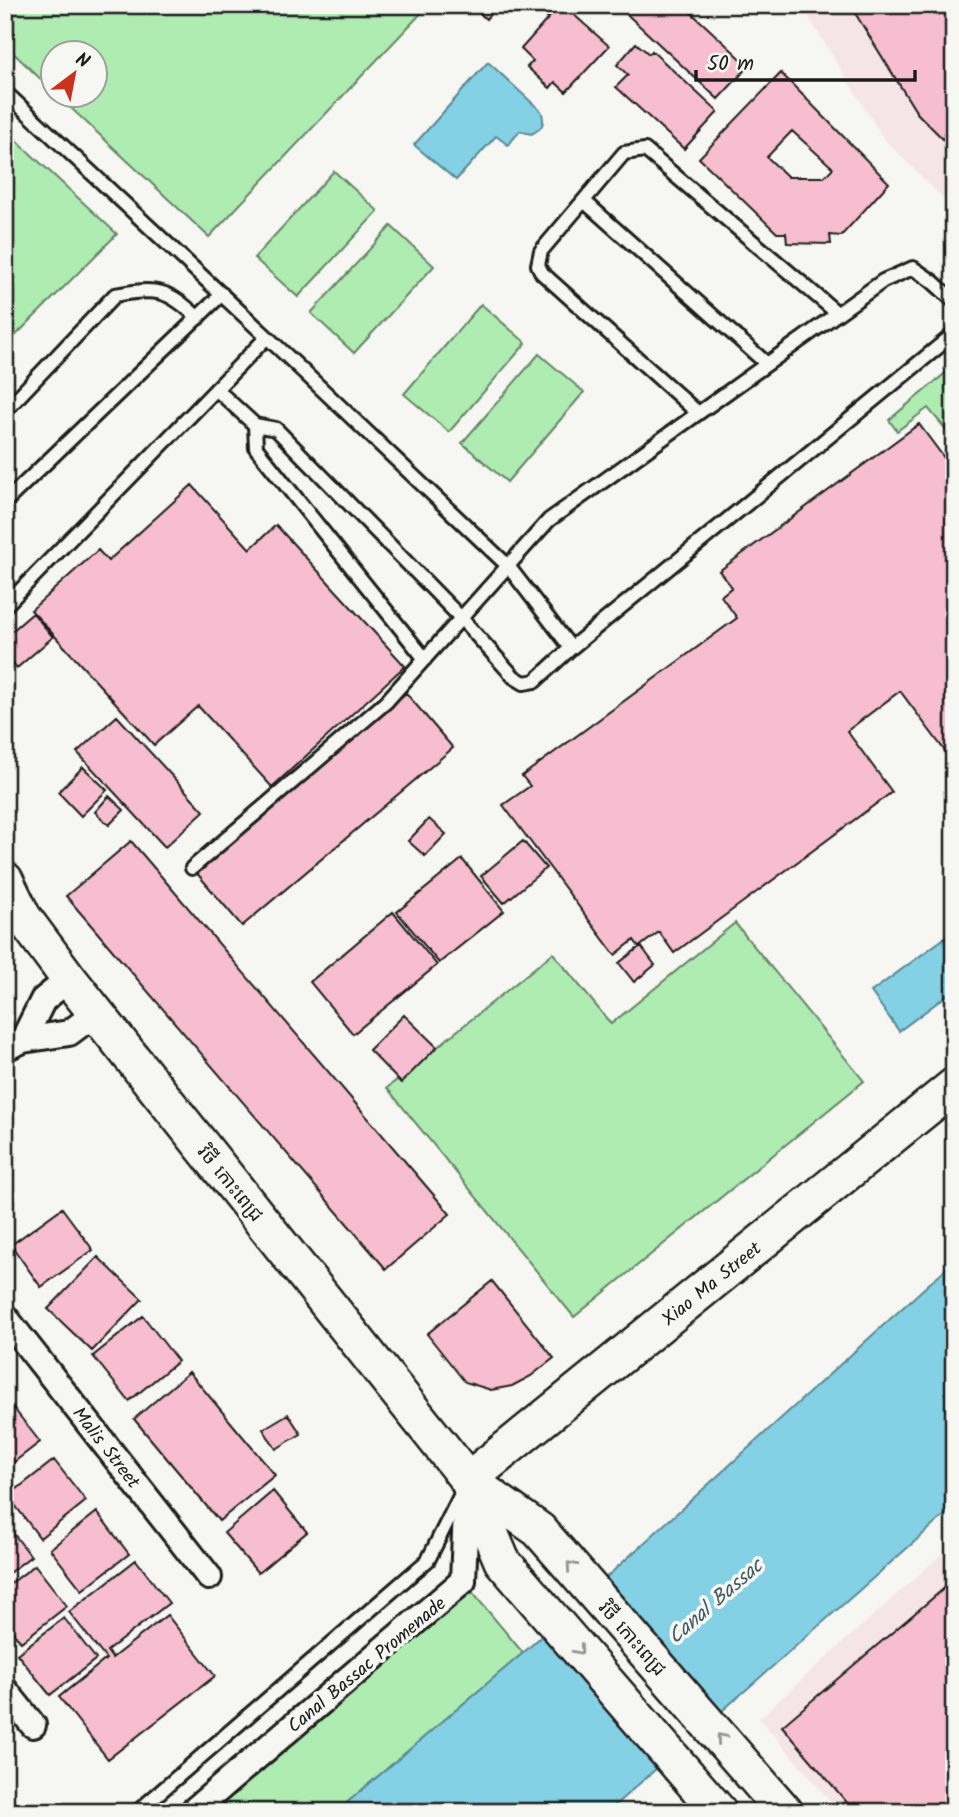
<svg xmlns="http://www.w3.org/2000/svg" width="959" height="1817" font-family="Kalam,'Noto Sans Khmer',sans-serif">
<rect width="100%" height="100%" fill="#f6f6f2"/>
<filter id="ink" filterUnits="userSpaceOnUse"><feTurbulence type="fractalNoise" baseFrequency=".0143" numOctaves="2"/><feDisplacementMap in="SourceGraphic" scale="14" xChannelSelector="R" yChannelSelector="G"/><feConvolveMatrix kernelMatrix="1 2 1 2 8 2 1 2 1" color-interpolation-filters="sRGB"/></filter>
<g filter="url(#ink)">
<!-- built -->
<path fill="#f6e5e8" d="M801,5H954V209L884,139Z
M954,1543V1812H840L759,1718Z"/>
<!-- green -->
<path fill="#afecb2" stroke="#668467" stroke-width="2" d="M5,5H429L209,237L57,95L94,94V52H52V90L5,45Z
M5,130L117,234L5,346Z
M334,171L378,211L298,297L254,258Z
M391,226L434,266L354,353L311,313Z
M481,304L526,343L449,432L404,394Z
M539,354L584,392L507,482L462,443Z
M954,366V439L928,408L897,431L889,420Z
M735,923L864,1081L574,1317L387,1088L553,953L611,1024Z
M463,1581L523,1653L336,1812H192Z"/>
<!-- water -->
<path fill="#84d0e4" stroke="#5a8894" stroke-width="2" d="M488,62L541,111C546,123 542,129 531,134L520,131L508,145L496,136L456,180L414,145Z
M954,931V990L899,1031L871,992Z
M954,1261V1507L607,1812H336L523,1653Z"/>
<!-- pier -->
<path fill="#f6f6f2" d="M601,1577L721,1716L663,1768L543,1630Z"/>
<!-- building -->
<path fill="#f7bed1" stroke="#1c1c1c" stroke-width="2" fill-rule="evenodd" d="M470,5H498L486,19Z
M534,5H560L548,18Z
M560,5H563L609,46L566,92L555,82L550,88L527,67L533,61L521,49Z
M617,5H683L749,66L718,99Z
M850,5H954V150L917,113Z
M636,43L649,54L652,51L718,112L684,149L616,87L628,75L617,65Z
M781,73L889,183L841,236L830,235L831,244L787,243L786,233H777L699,158ZM792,131L833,168L824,177H788L767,157Z
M919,424L945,459L954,452V763L900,691L847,731L892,792L674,953L659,932L639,947L634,940L615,955L503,805L530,786L522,776L737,618L721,596L732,587L719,571Z
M192,485L250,549L276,525L405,666L272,787L198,706L154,745L31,610L98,550L108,561Z
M33,613L53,637L17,668L5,654V637Z
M406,693L453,748L242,926L195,871Z
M117,716L204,811L165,847L77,752Z
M83,767L107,790L81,816L58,792Z
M109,796L124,810L109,825L95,812Z
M429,819L446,834L425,856L408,841Z
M131,841L450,1214L386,1269L66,896Z
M523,841L546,868L504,903L481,876Z
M462,859L504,911L439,963L397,912Z
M393,912L437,965L353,1034L310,982Z
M641,946L655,965L634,982L619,963Z
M404,1015L437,1047L401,1083L369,1050Z
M62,1208L93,1250L41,1287L11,1245Z
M98,1257L142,1299L92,1351L48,1309Z
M492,1281L554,1358L531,1376L512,1386L491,1390L465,1382L427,1334Z
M143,1316L178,1361L129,1401L93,1356Z
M189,1372L275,1475L219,1521L134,1419Z
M8,1401L40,1442L5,1469V1403Z
M288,1414L301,1434L276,1449L263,1429Z
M54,1460L86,1501L40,1538L8,1496Z
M273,1491L307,1532L258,1573L224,1533Z
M97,1512L129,1554L82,1590L50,1549Z
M5,1523L31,1556L5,1576Z
M136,1560L169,1603L107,1651L112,1658L167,1615L215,1676L108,1759L59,1697L106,1659L69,1612Z
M35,1565L67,1606L21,1642L5,1622V1588Z
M954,1580V1812H855L782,1726Z
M64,1618L96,1659L50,1695L17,1654Z"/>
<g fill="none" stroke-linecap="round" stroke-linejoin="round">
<defs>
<path id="lane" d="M5,92L267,337L508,566L571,648
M584,201L767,364
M216,389L255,425L276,429L461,618L514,677L524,683L535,681L571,648L954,334
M5,411L115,295C156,287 168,289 198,318
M698,413L542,273L538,265L541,251L624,153L645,150L837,313
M255,425L256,448L425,659
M5,502L222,294
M5,606L267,337
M192,868L386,702L549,520L883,281L913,268L932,281L954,301
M137,1812L428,1560L461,1494"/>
<path id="street" d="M23,1040L43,1000L69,979
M5,1048L23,1040L69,1033L96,1013
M5,1317L209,1577
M5,1690L33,1725
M192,1812L463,1581L467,1486"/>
<path id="secondary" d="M5,880L23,917L69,979L468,1480L502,1561L719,1812
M468,1480L954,1086
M468,1480L539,1530L785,1812"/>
</defs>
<!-- lane casing -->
<use href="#lane" stroke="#1c1c1c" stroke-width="18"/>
<!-- street casing -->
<use href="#street" stroke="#1c1c1c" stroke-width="30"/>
<!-- secondary casing -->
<use href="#secondary" stroke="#1c1c1c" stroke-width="40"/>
<!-- lane -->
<use href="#lane" stroke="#f6f6f2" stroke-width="12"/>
<!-- street -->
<use href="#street" stroke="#f6f6f2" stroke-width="24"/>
<!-- secondary -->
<use href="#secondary" stroke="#f6f6f2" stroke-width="35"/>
</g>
<!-- one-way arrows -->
<defs><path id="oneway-chevron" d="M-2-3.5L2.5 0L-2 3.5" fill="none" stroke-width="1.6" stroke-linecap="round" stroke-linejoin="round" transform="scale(1.75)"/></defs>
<g stroke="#949492">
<use href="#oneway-chevron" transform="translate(571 1566) rotate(-131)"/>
<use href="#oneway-chevron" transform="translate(579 1650) rotate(49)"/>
<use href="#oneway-chevron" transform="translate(721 1738) rotate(-131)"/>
</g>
</g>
<g text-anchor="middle" stroke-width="7" stroke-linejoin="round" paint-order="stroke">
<!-- street labels -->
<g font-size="19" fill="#1c1c1c" stroke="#f6f6f2">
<text transform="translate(231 1183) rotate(51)" y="7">វិថី កោះពេជ្រ</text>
<text transform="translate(711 1283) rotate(-39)" y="7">Xiao Ma Street</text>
<text transform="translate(107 1447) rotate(52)" y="7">Malis Street</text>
<text transform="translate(633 1638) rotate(49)" y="7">វិថី កោះពេជ្រ</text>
<text transform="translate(366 1664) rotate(-40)" y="7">Canal Bassac Promenade</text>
</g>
<!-- water labels -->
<g font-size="21" font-style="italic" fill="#405b62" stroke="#f6f6f2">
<text transform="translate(715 1601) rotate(-41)" y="7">Canal Bassac</text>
</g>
</g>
<!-- margin -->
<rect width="959" height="1817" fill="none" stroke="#f6f6f2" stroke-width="28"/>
<rect x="14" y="14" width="931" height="1789" fill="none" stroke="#1c1c1c" stroke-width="2.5" filter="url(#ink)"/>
<!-- north arrow -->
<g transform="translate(74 74) rotate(32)"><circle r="33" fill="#f6f6f2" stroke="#9f9f9c" stroke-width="2"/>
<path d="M0-5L12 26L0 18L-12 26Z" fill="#c8321e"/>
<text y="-10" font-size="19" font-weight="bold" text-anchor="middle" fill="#1c1c1c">N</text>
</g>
<!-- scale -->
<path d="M696 70v10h219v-10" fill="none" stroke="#1c1c1c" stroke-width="3.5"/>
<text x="707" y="70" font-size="21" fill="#1c1c1c" stroke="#f6f6f2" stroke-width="5" paint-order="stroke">50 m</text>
</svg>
